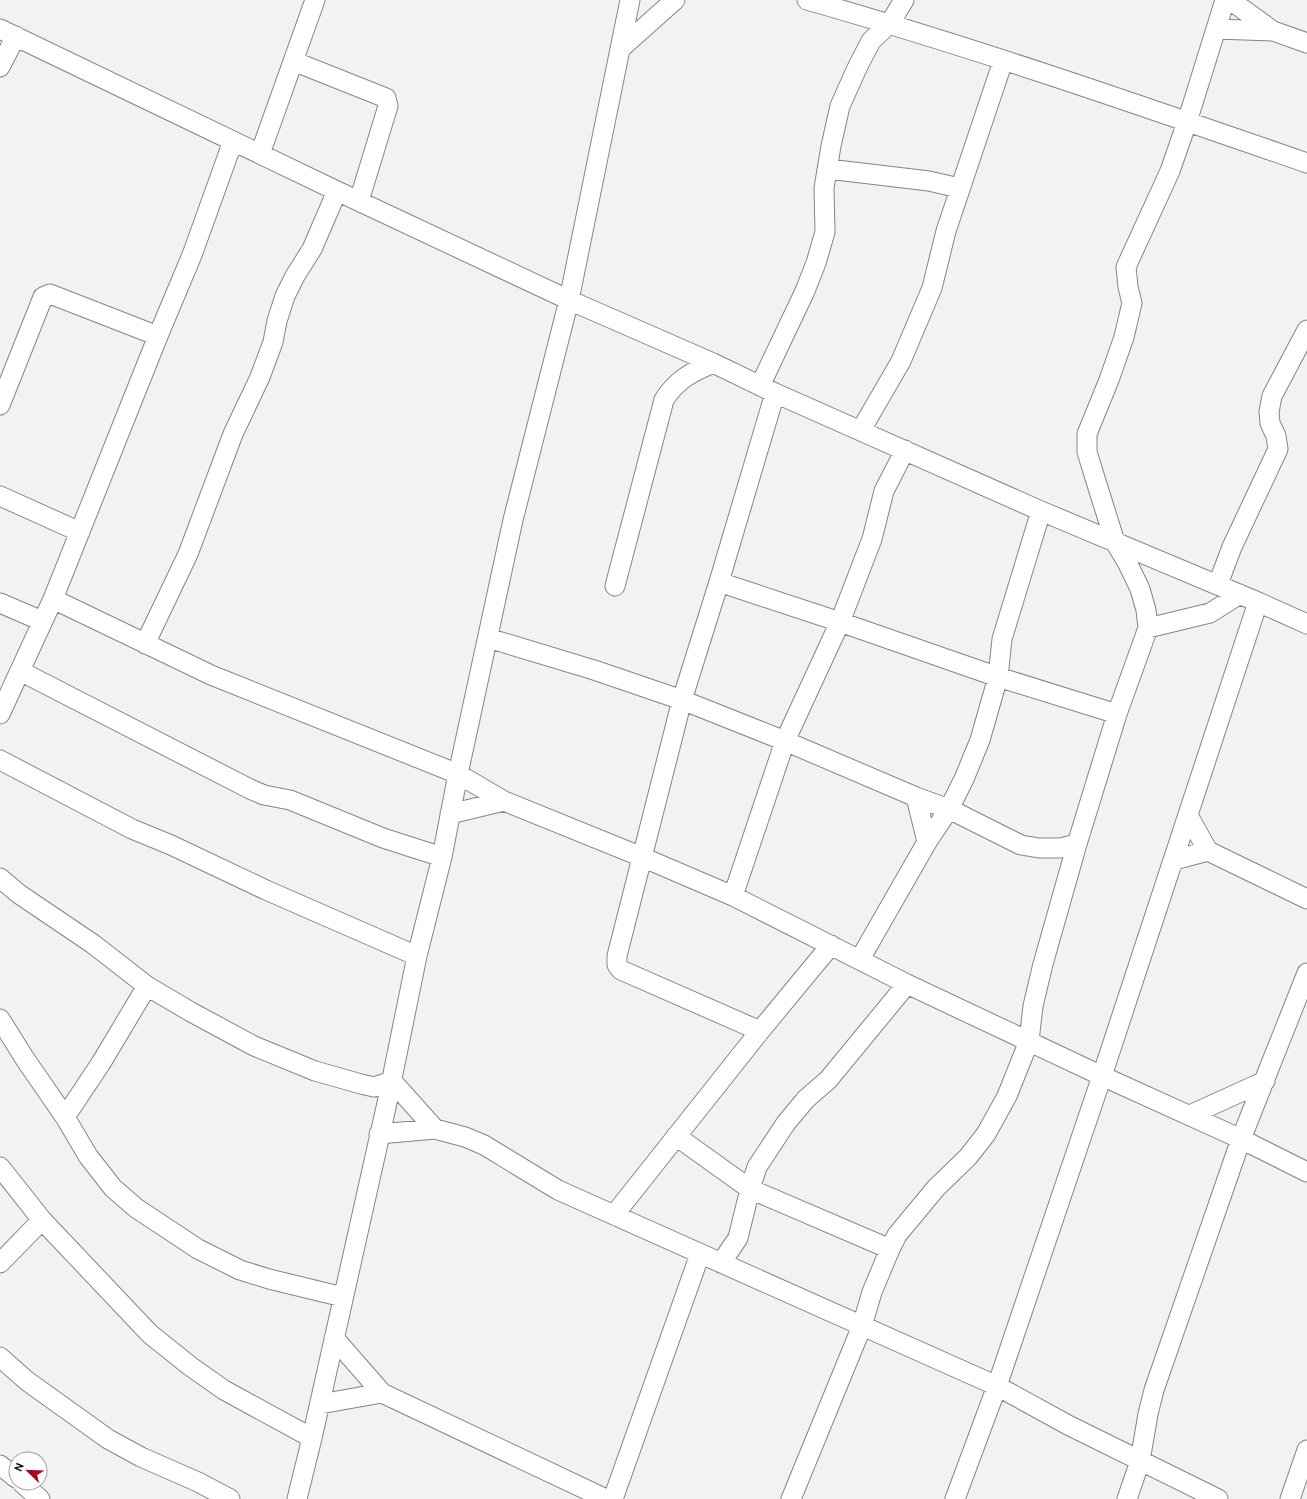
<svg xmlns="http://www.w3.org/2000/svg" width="1307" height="1499" font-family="Cabin,sans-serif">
<rect width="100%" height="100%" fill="#f1f2f4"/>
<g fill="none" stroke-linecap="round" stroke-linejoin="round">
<defs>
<path id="minor" d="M807,0C976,48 1142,106 1307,163
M1230,0L1273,31L1307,43
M0,29L337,191L569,300L713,363L775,393L1041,511L1258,602L1307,624
M1216,29L1273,31
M620,49L675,0
M293,61L386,98L388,106L359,201
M0,67L16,36
M260,154L315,0
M828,169L929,181L959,188
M760,386L805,291L816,263L825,232L824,188L831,146L840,106L858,66L871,41L890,23L904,0
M0,405L43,297L50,294L158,336
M861,430L901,361L932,288L946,231L1003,61
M0,496L80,532
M719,582L840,622L998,677L1117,714
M1218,584L1232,547L1278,449L1276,436L1270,423L1269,412L1272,396L1307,330
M615,586L664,400C676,380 692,372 713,363
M53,599L211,675L458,774L504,801L642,857L733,896L907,984L1102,1076L1241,1139L1307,1172
M0,603L42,621
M1148,628L1210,613L1240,594
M488,638L594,670L682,700L785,741L916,797L949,809L1021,845L1039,848H1060L1077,844
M145,644L188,554L233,434L260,377L273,342L277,321L285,296L295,276L312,249L337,191
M20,671L250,789L264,795L290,800L383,838L442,857
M0,714L53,599L158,336L192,255L233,141
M0,760L132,829L171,845L266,890L417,956
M916,797L927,842
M450,814L504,801
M1189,817L1208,851L1307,899
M1174,860L1208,851
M0,878L19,894L93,944L147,986L191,1012L254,1046L315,1071L361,1084L374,1087L392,1081L435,1129
M733,896L785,741L840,622L872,539L884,491L905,450
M860,959L927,842L949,809L964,779L980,740L998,677L1002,639L1041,511
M0,1019L25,1059L65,1117L88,1156L113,1188L136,1208L198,1249L240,1270L269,1279L343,1297
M760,1031L621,970L617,965V956L682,700L719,582L775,393
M1190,1115L1265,1081
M65,1117L101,1063L147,986
M379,1134L435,1129L465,1137L484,1145L558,1190L997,1386L1068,1425L1218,1499
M676,1136L750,1189L890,1249
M0,1167L42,1220L150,1334L190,1366L224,1390L312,1438
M614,1215L760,1031L831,945
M0,1263L42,1220
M721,1263L738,1238L750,1189L757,1167L786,1123L806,1099L828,1080L907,984
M334,1338L382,1393L606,1499
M0,1357L27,1381L108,1439L141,1457L198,1482L230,1499
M320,1404L382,1393
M0,1465L16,1478
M22,1483L40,1499
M297,1499L312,1438L387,1103L417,956L442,857L458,774L513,520L569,300L630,0
M613,1499L700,1254
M791,1499L862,1326L872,1292L890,1249L897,1235L936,1188L968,1157L986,1134L1007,1096L1029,1041L1033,1006L1043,964L1077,844L1117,714L1148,628L1146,610L1140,589L1127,562L1115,542L1095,478L1087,452V434L1109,380L1124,337L1132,303L1128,287L1126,267L1170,171L1187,122L1225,0
M955,1499L997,1386L1102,1076L1258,602
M1127,1499L1140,1461L1148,1414L1154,1390L1241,1139L1307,973
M1290,1499L1307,1450"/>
</defs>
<!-- minor casing -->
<use href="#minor" stroke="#848587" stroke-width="21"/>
<!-- minor -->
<use href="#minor" stroke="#fff" stroke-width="19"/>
</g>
<!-- north arrow -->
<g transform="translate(28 1471) rotate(293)"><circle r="19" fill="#ffffff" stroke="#9e9f9f"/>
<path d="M0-3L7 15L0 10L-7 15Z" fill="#a30625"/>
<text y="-6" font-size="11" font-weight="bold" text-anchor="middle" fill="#0d0e0e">N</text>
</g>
</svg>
